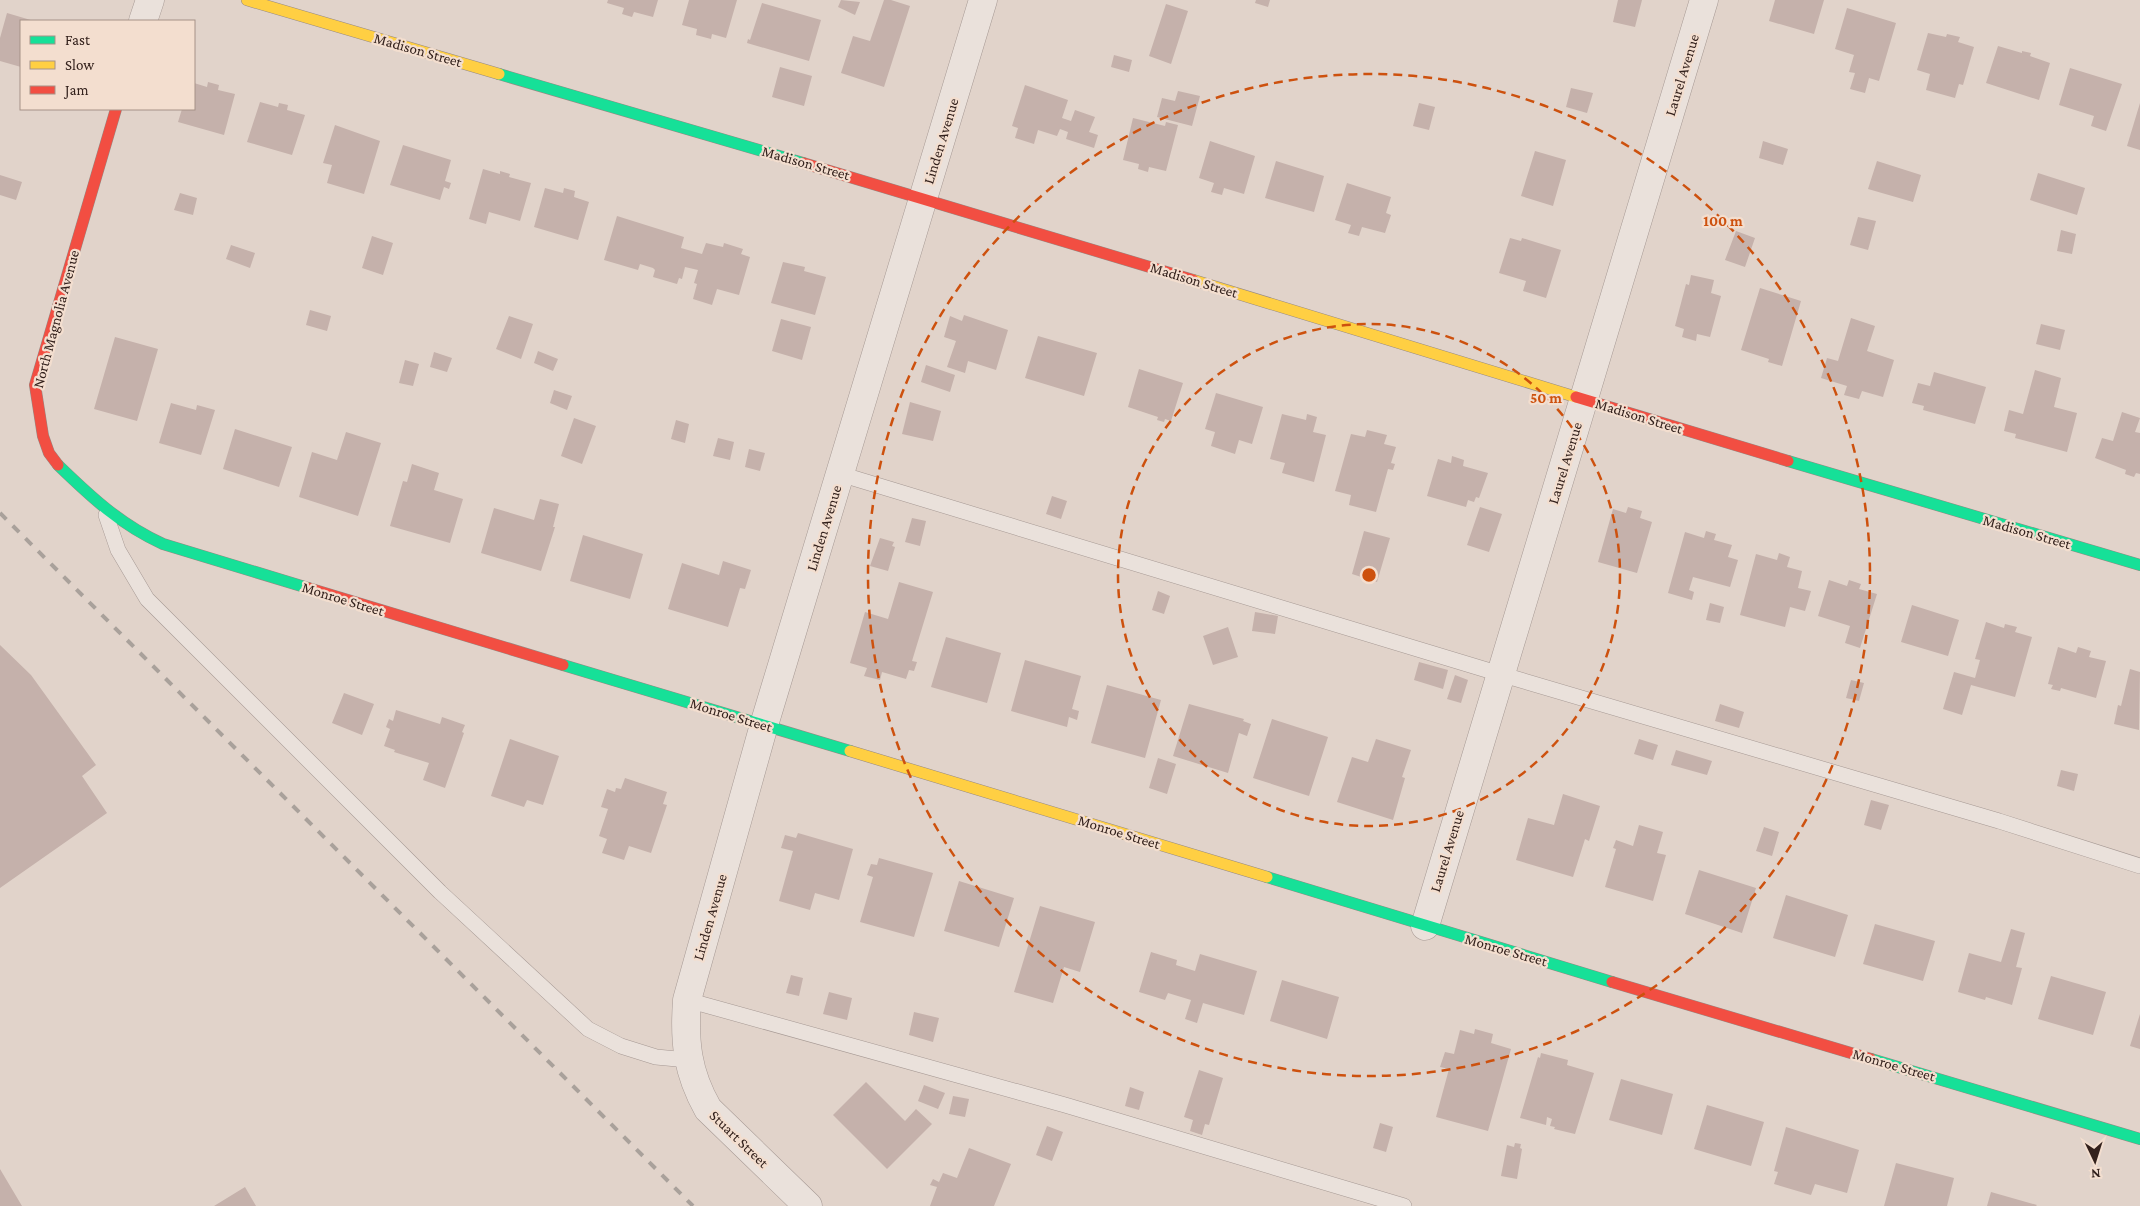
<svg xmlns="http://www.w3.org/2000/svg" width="2140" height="1206" font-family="'Crimson Pro',serif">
<rect width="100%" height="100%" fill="#e1d3ca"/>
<!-- building -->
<path fill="#c5b1ab" d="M608,0H658L653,17L634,12L632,17L622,14L624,8L607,3Z
M689,0H737L726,38L712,34L711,39L696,35L697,29L682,25Z
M841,0L860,2L855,15L838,7Z
M884,0H891L910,6L884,87L841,73L853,36L870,41Z
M1256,0H1270L1268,7L1255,3Z
M1618,0H1642L1635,27L1613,22Z
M1775,0H1824L1814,34L1769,21Z
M762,3L821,20L809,61L747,43L748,39L750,40Z
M1166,4L1188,11L1171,64L1149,56Z
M1847,8L1896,23L1879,81L1869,78L1865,93L1850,89L1855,73L1849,72L1854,55L1835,49Z
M7,13L34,21H21V67L0,61V38Z
M1928,33L1946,37L1947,34L1960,37L1958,42L1974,47L1963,85L1959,84L1955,98L1926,90L1930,74L1917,70Z
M1998,46L2022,53V51L2031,53L2030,56L2050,63L2039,100L1986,83Z
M1114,55L1132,60L1129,72L1111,67Z
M780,67L812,76L804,106L772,97Z
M2070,68L2122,84L2106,131L2091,126L2094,116L2059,105Z
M208,82L219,85L218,90L235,94L224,135L178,122L182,109H194V83L207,87Z
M1025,85L1068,100L1062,118L1071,121L1075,110L1095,117L1089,132L1098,135L1094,148L1066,139L1068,132L1060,129L1057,136L1038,130L1034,144L1015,138L1018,128L1012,126Z
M1571,88L1593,93L1587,113L1566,107Z
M1178,91L1200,96L1192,126L1157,117L1162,98L1175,101Z
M260,102L278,107L279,103L288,105L287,110L305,115L292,155L247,142Z
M1419,103L1435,107L1429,130L1413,126Z
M2140,103V150L2127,146Z
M1133,118L1165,126L1166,122L1178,125L1166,171L1149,167L1148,172L1138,169L1139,164L1123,160Z
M335,125L380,141L364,194L327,183L332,165L323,163Z
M1210,141L1255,156L1244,194L1224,188L1222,195L1211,192L1214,183L1199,178Z
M1763,141L1788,149L1783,165L1759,158Z
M403,145L451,160L445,181L451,183L449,189L444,187L440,200L390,185Z
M1535,151L1566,160L1553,206L1521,196Z
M1276,161L1324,176L1314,212L1265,198Z
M1877,161L1921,175L1913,202L1868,189Z
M483,169L500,174V171L510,174L509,177L531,183L520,221L489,212L486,224L469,219Z
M2038,173L2085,188L2077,215L2030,200Z
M0,175L22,182L16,200L0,195Z
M1347,183L1391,197L1386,213L1391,215L1385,233L1362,227L1359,236L1348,233L1351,225L1335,220Z
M545,188L563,193L564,188L575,191L574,197L589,202L578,240L534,227Z
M180,193L197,198L193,215L174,210Z
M617,216L684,237L681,248L702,254L706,243L723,247L724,243L743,249L741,254L750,257L739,295L717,289L712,305L693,299L697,284L694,283L698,270L685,267L682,279L679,278L677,284L653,277L655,270L653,268L640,264L638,270L604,260Z
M1858,217L1876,221L1868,250L1850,245Z
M2061,230L2076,234L2072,254L2057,251Z
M1736,231L1755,238L1745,267L1725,260Z
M372,236L393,243L383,275L362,268Z
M1510,238L1521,241L1522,238L1561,250L1546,298L1523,291L1526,281L1499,273Z
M231,245L255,253L250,268L226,259Z
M783,262L805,267L804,271L826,277L815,315L771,303Z
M1691,275L1714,280L1711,293L1721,296L1710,337L1697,334L1696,341L1682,337L1684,329L1675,326L1686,284L1689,285Z
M1760,288L1801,301L1782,366L1768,362L1769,359L1741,350Z
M310,310L331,316L327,331L306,325Z
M964,315L1008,330L996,370L968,361L965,373L947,367L956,341L944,337L950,316L962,321Z
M509,316L533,324L521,359L496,349Z
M1851,318L1875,326L1867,351L1894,360L1883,397L1862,391L1859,399L1844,395L1847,386L1821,378L1827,358L1838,361Z
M781,319L811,327L802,360L772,351Z
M2041,324L2065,330L2060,350L2036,344Z
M1038,336L1097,353L1084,396L1025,378Z
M115,337L158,349L137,421L94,409Z
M538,351L558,359L553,371L534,363Z
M434,352L452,358L447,372L430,367Z
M405,360L419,364L413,386L399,383Z
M926,365L955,375L950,392L921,382Z
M1139,369L1183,383L1171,421L1165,419L1164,422L1157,420L1158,417L1128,407Z
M2035,370L2061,378L2054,407L2077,413L2067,452L2015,438L2016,434L2004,431L2009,410L2023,414Z
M1934,372L1986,387L1975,424L1923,410L1924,406L1912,403L1918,383L1930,386Z
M554,390L572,396L567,410L550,403Z
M1216,393L1263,407L1252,444L1239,440L1235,454L1211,446L1215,432L1205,429Z
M910,402L941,411L933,441L902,434Z
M171,403L196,410L197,405L215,410L201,455L159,443Z
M2122,412L2140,418L2135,432L2140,433V474L2136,473L2134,477L2125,474L2126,470L2095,458L2102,438L2113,441Z
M1282,414L1306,420L1307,414L1317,417L1313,432L1326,435L1314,482L1282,473L1285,463L1270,459Z
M574,418L596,426L582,464L561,456Z
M676,420L689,424L685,443L671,439Z
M235,429L292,447L279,487L223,469Z
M1367,430L1387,435L1384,444L1396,447L1391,463L1395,464L1393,470L1388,469L1376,512L1349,505L1351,495L1335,491L1351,434L1365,437Z
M346,432L381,443L358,516L299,497L312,452L337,460Z
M718,438L734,442L730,460L713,456Z
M749,449L765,453L760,471L745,467Z
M1452,456L1464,460L1463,466L1488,473L1479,498L1476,497L1474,502L1468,500L1466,507L1427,496L1438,459L1451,463Z
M412,464L439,473L434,490L463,499L450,543L390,526L403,481L407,482Z
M1052,496L1067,501L1061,519L1046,514Z
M540,499L559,504L553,527H555L541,571L481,553L494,508L534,520Z
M1480,507L1502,514L1489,552L1467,545Z
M1628,507L1642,511L1640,518L1652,522L1637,573L1598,562L1613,509L1626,513Z
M912,518L926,521L920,546L905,542Z
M1364,531L1390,538L1377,582L1352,574Z
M1706,531L1716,534L1714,540L1732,545L1728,557L1738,560L1730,587L1693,577L1689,590L1694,592L1692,600L1668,593L1685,532L1704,538Z
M583,535L643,554L630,599L570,581Z
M880,538L894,542L892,546L895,547L888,571L870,566Z
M1779,553L1790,557L1787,567L1802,571L1798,588L1811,591L1805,611L1790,607L1785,627L1740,615L1756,554L1777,560Z
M723,561L751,570L745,589L740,588L728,627L668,609L682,563L719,575Z
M1829,580L1847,586L1849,580L1861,584L1859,589L1877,594L1860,648L1845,643L1850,626L1818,616Z
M899,582L933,592L912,661L917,662L914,671L909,670L906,679L882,672L880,680L864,676L867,668L850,663L865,612L888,619Z
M1158,591L1170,596L1164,614L1152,610Z
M1710,603L1724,607L1720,623L1706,620Z
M1912,605L1959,620L1948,656L1901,642Z
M1255,612L1278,616L1275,634L1252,631Z
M1986,622L2004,628L2005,624L2017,627L2015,632L2032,637L2015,697L1971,685L1962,715L1943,709L1954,672L1975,678L1980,660L1975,659Z
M1228,627L1238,657L1213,665L1203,636Z
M946,637L1001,653L987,703L931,687Z
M0,645L31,675L96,765L82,776L107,813L0,888Z
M2058,647L2076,653L2078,647L2091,651L2089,657L2106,661L2096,698L2061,688L2060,691L2051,689L2053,685L2048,684Z
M1025,660L1081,676L1072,709L1079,711L1077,720L1069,717L1067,727L1011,711Z
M1419,662L1448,670L1443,689L1414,680Z
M2130,669L2140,672L2139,730L2114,724L2118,705L2121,706Z
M1455,675L1468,680L1461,703L1447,699Z
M1851,680L1864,683L1859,701L1846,698Z
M1107,685L1161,700L1145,758L1091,743Z
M344,693L374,704L362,735L332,723Z
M1189,704L1244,719L1243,721L1251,724L1247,736L1239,733L1228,773L1173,756Z
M1720,704L1744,712L1739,728L1715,721Z
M396,710L440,724L442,717L465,725L462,732L464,733L445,788L423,780L429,763L394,752L395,750L384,746L390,729L386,727L389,719L393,721Z
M1272,719L1328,737L1309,796L1253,778Z
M510,739L559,756L543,805L527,800L524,807L491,796Z
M1376,739L1411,750L1402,777L1405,778L1393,820L1337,802L1352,757L1368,762Z
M1639,739L1658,745L1653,760L1634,754Z
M1676,750L1712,761L1707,775L1671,765Z
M1158,758L1176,764L1167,794L1149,788Z
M2061,770L2078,774L2074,791L2057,786Z
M625,778L667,792L663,804L667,805L651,853L629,846L624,860L602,853L607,839L599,836L608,809L601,807L607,789L615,792L616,788L621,789Z
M1563,794L1600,806L1589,841L1585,839L1573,877L1516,860L1528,818L1554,825Z
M1871,800L1889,805L1881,830L1864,825Z
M1639,825L1663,832L1657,853L1666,855L1653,901L1605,887L1616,849L1613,848L1616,840L1633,846Z
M1764,827L1779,832L1772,856L1756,851Z
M798,833L853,849L839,900L815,893L810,910L779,901L793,851L781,848L785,835L796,838Z
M879,858L933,873L914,937L860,922L873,877L867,875L871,864L877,865Z
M1699,870L1756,888L1742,933L1685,914Z
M959,881L1014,898L999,947L944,931Z
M1786,895L1848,915L1835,957L1773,938Z
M1040,906L1095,922L1080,972L1064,967L1053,1003L1014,992Z
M1875,924L1935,941L1923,981L1863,964Z
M2011,929L2025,933L2016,967L2022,968L2012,1005L1986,997L1985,1000L1958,992L1969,953L2001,962Z
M1151,952L1177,960L1176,965L1195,971L1200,954L1257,971L1244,1015L1203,1003L1197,1023L1185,1019L1191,1000L1168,993L1165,1000L1139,992Z
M791,975L803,978L799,996L786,993Z
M2051,976L2106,992L2093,1035L2038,1019Z
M1282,980L1339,997L1327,1039L1270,1021Z
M829,992L852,998L847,1020L823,1014Z
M914,1012L939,1018L933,1042L909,1035Z
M2140,1014V1049L2130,1046Z
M1475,1029L1493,1034L1491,1043L1511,1049L1488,1131L1436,1117L1449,1069L1440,1067L1445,1052L1454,1054L1460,1030L1474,1034Z
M1541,1053L1568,1060L1567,1065L1594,1073L1575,1134L1554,1129L1555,1127L1550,1126L1552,1119L1547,1117L1546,1125L1520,1118L1538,1057L1540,1058Z
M1199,1070L1223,1078L1209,1125L1205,1124L1202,1135L1190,1131L1193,1120L1184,1117Z
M1621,1079L1673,1094L1662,1135L1609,1120Z
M866,1082L905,1121L916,1109L932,1124L887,1169L833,1115Z
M924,1085L945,1093L938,1109L918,1101Z
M1130,1087L1144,1092L1139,1110L1125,1106Z
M953,1096L969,1099L965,1117L949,1114Z
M1707,1105L1764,1122L1751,1166L1694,1149Z
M1380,1123L1393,1127L1386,1152L1373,1148Z
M1047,1126L1063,1132L1052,1161L1036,1155Z
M1786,1127L1859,1150L1847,1193L1815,1184L1811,1195L1774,1184L1778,1172L1774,1171Z
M1515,1143L1521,1144L1520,1148L1522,1149L1517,1179L1501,1176L1507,1145L1514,1147Z
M969,1148L1011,1164L994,1206H930L937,1187L930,1185L933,1179L939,1182L943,1173L957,1178Z
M1896,1163L1954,1178L1947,1206H1884Z
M0,1169L22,1206H0Z
M245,1187L256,1206H214Z
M1991,1192L2037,1205L2036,1206H1987Z"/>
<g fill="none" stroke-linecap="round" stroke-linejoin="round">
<defs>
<path id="lane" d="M840,474L1500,674L1999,821L2140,866
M106,515L118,550L147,599L440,892L588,1029L621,1046L656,1057L688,1060
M687,1000L1065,1105L1404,1206"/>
<path id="street" d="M143,21L150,0
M1425,926L1704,0
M808,1206L708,1109C687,1072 684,1042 687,1000L764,725L983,0"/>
<path id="fast" d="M499,74L803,163
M1788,461L2140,565
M58,465C91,497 121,525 163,544L308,588
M563,665L850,751
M1267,877L1612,982
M1871,1059L2140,1139"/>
<path id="slow" d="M247,0L499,74
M1193,280L1576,397
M850,751L1267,877"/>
<path id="jam" d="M803,163L1193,280
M1576,397L1788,461
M58,465L49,453L43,436L35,385L116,109
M308,588L563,665
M1612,982L1871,1059"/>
</defs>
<!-- lane casing -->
<use href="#lane" stroke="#a69994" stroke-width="16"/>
<!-- street casing -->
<use href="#street" stroke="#a69994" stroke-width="29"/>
<!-- fast casing -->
<use href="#fast" stroke="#968983" stroke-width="12"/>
<!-- slow casing -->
<use href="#slow" stroke="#968983" stroke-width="12"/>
<!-- jam casing -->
<use href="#jam" stroke="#968983" stroke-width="12"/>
<!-- lane -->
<use href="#lane" stroke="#eae1db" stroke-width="15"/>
<!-- street -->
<use href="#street" stroke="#eae1db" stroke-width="28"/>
<!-- fast -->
<use href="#fast" stroke="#16e098" stroke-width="11"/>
<!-- slow -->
<use href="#slow" stroke="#ffcf43" stroke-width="11"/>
<!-- jam -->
<use href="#jam" stroke="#f24e42" stroke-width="11"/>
<!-- rail -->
<path stroke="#a9a19b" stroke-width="4" stroke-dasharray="9 9" stroke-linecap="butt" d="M0,513L693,1206"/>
</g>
<!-- distance rings -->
<g fill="none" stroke="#cd510e" stroke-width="2.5" stroke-dasharray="9 6">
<circle cx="1369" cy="575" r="251"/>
<circle cx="1369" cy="575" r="501"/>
</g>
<g text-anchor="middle" stroke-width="4.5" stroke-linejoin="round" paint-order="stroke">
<!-- street labels -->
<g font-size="15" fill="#33211c" stroke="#f3decf">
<text transform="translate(418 50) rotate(16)" y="5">Madison Street</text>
<text transform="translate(1682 75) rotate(-73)" y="5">Laurel Avenue</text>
<text transform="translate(941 141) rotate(-73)" y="5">Linden Avenue</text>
<text transform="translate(806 163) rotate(16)" y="5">Madison Street</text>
<text transform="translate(1194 280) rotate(17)" y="5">Madison Street</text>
<text transform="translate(56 319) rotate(-75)" y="5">North Magnolia Avenue</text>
<text transform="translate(1639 416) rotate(17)" y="5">Madison Street</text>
<text transform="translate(1565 463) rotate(-73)" y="5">Laurel Avenue</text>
<text transform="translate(824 528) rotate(-73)" y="5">Linden Avenue</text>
<text transform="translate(2027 532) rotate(16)" y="5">Madison Street</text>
<text transform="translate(343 599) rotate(17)" y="5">Monroe Street</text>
<text transform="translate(731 715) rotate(17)" y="5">Monroe Street</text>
<text transform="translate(1119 832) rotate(17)" y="5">Monroe Street</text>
<text transform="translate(1447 851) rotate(-73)" y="5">Laurel Avenue</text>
<text transform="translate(710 917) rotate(-74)" y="5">Linden Avenue</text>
<text transform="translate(1506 950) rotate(16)" y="5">Monroe Street</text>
<text transform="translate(1894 1065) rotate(16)" y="5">Monroe Street</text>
<text transform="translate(739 1139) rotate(44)" y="5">Stuart Street</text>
</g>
</g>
<circle cx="1369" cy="575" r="8" fill="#cd510e" stroke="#f3decf" stroke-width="2.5"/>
<g font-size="15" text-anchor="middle" font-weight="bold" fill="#cd510e" stroke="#f3decf" stroke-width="4.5" stroke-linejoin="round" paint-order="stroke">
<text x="1723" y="226">100 m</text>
<text x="1546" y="403">50 m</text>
</g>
<!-- legend -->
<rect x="20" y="20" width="175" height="90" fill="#f3decf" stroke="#a69287"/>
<rect x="30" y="36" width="25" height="8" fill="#16e098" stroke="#a69287"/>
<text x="65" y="45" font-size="15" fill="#33211c">Fast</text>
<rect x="30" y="61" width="25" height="8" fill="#ffcf43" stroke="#a69287"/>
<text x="65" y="70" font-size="15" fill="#33211c">Slow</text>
<rect x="30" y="86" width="25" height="8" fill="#f24e42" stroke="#a69287"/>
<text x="65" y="95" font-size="15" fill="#33211c">Jam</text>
<!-- north arrow -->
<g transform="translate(2095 1161) rotate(176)" stroke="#f3decf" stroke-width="4" paint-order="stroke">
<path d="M0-4L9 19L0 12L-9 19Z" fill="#33211c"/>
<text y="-8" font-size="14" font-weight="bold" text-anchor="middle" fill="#33211c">N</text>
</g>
</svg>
